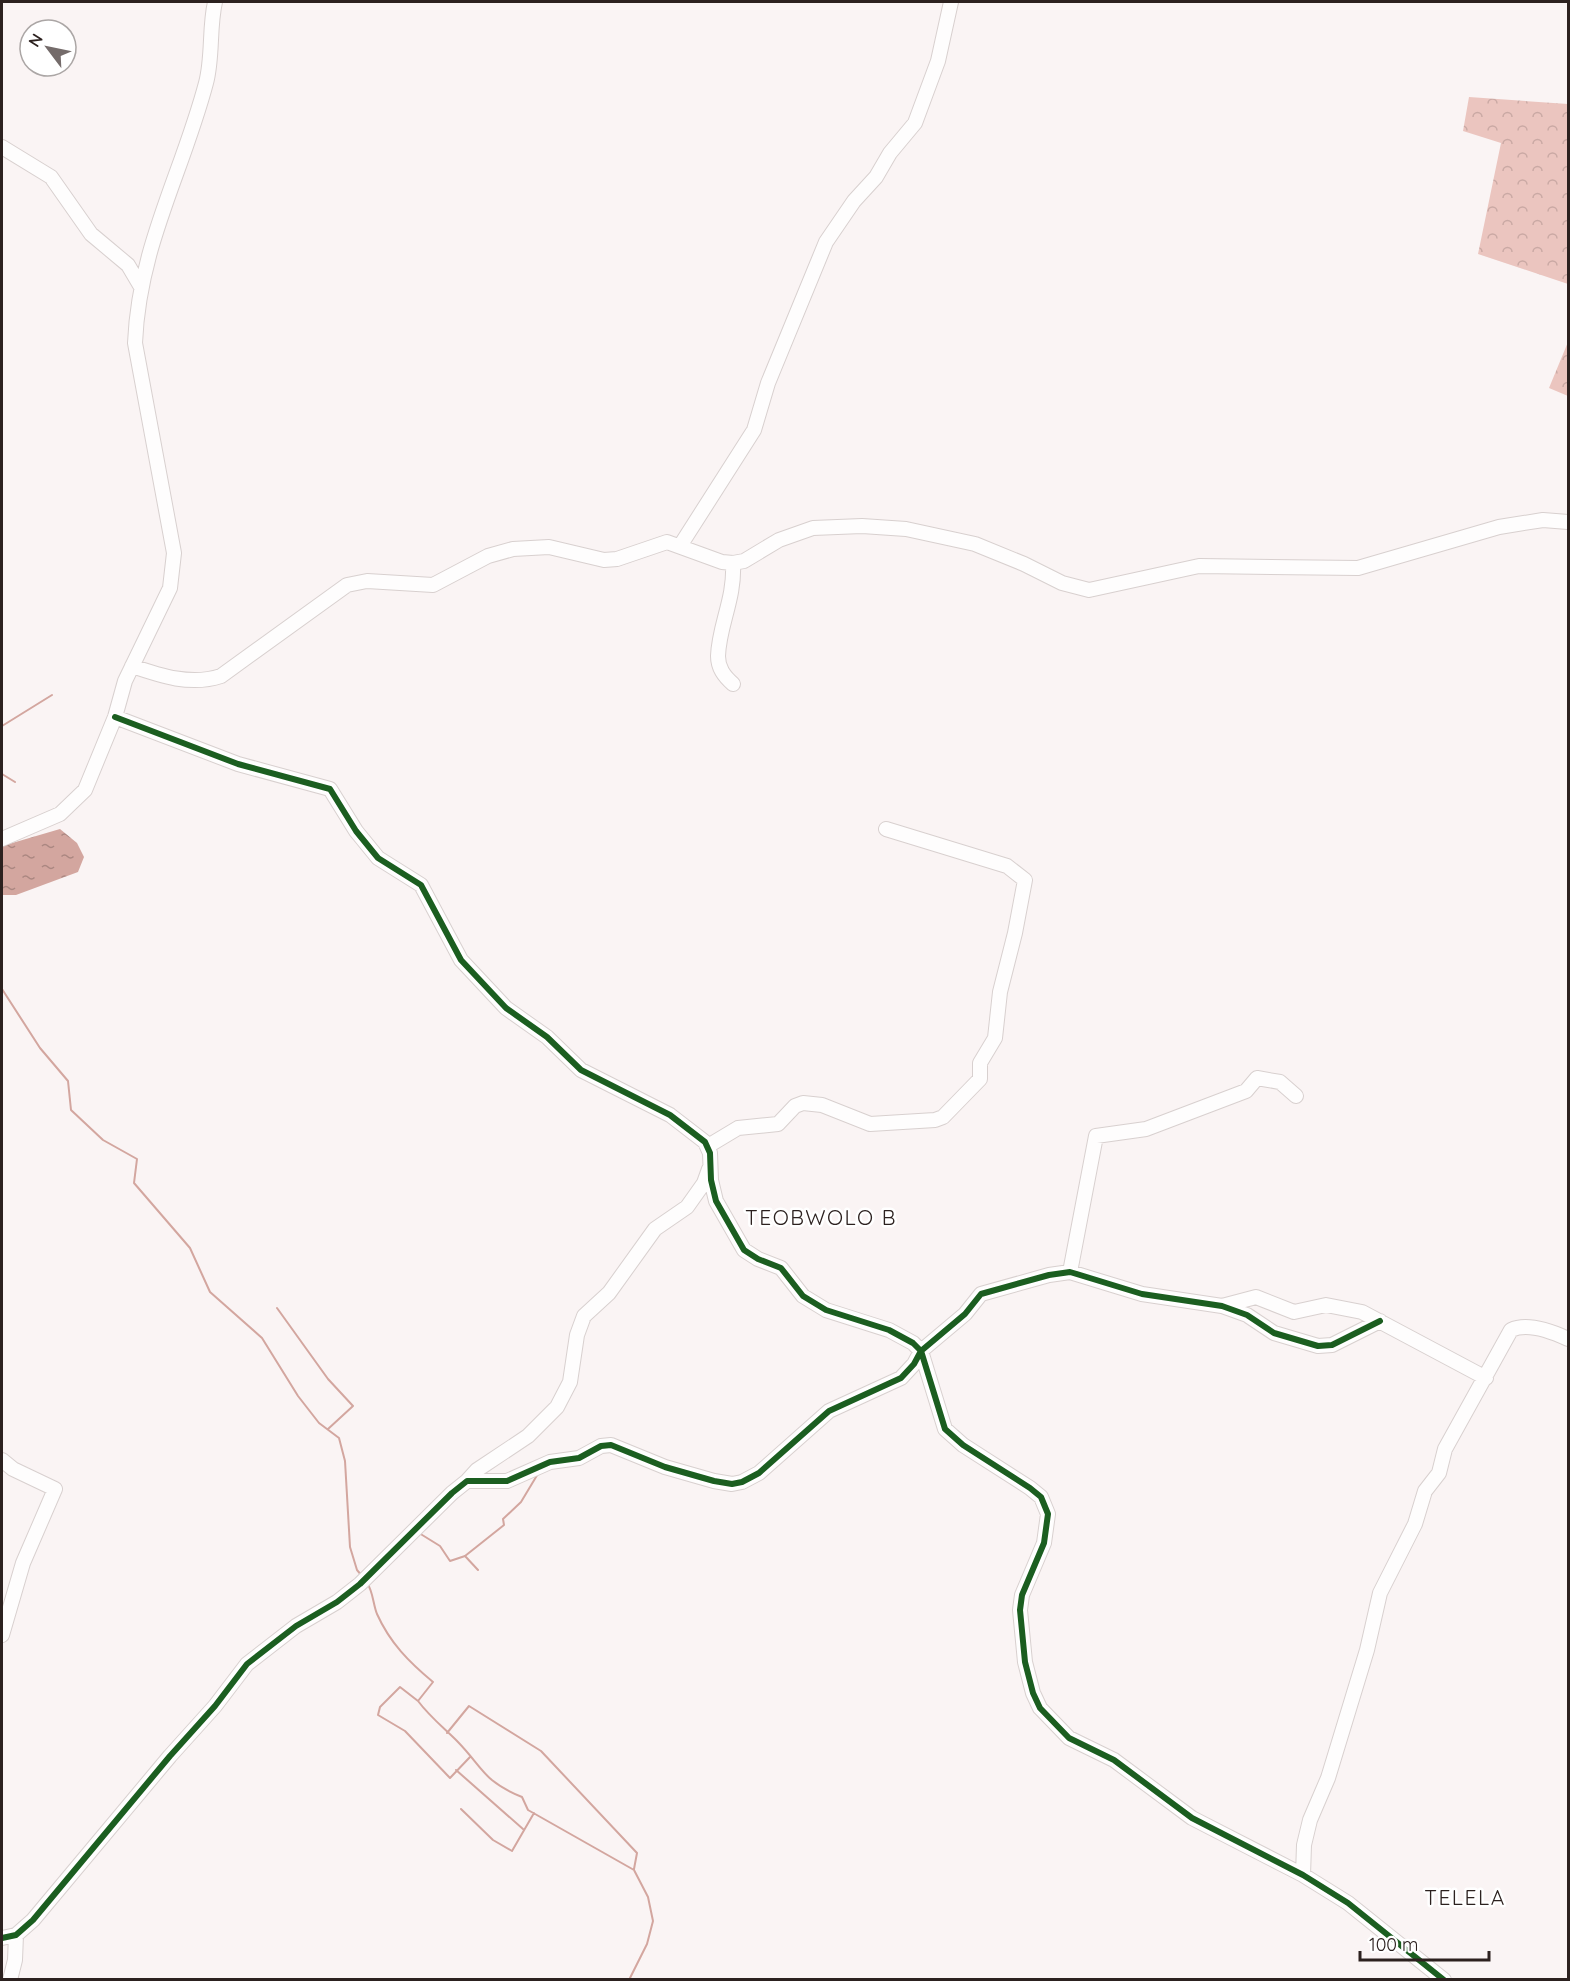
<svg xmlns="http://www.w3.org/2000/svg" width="1570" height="1981" font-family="Quicksand,sans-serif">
<defs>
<pattern id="forest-crowns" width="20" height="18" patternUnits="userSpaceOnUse" patternTransform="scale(1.5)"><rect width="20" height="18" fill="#ebc5bf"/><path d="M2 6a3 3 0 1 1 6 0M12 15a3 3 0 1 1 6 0" fill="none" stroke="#caa9a4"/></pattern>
<pattern id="water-ripples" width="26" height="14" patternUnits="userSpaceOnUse" patternTransform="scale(1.5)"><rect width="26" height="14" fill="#d3a69f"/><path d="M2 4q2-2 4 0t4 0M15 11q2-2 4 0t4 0" fill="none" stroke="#ab8781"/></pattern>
</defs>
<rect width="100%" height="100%" fill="#faf4f4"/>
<!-- forest -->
<path fill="url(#forest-crowns)" d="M1469,97L1568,104V284L1478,254L1501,143L1463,131Z
M1568,342V396L1549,388Z"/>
<!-- water -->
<path fill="url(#water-ripples)" d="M60,829L77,843L84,857L78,872L16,895H2V846Z"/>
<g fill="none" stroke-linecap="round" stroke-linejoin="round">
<!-- stream -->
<path stroke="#d3a69f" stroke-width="2" d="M2,726L52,695
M2,774L15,782
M2,989L40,1048L68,1081L71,1110L103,1140L137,1159L134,1183L190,1248L210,1292L262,1338L298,1396L319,1423L339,1438L345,1461L350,1547L357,1570L362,1576
M277,1308L328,1379L353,1406L328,1429
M419,1533L440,1546L450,1561L465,1556L504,1525L503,1519L521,1502L539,1472
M465,1556L478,1570
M367,1583C373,1591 373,1604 377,1614C390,1643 409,1662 433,1682L418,1701C430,1717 444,1728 458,1742C484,1769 483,1781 522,1797L528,1810L634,1870L648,1897L653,1921L647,1944L629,1980
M418,1701L400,1687L380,1707L378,1715L405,1731L450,1778L470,1757
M447,1733L469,1706L541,1751L637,1853L634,1869
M456,1770L523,1829
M461,1809L493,1840L512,1851L534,1813"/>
<defs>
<path id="minor" d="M2,147L51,177L91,234L128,265L141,287
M680,546L754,430L768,383L826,242L854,201L876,177L890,153L915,123L938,61L951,2
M132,666C161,676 191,686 221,676L347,585L367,581L433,585L488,556L513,549L549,547L604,560L617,559L667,542L722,562L733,563L744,561L779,540L813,528L862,526L906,529L975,544L1024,564L1062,583L1089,590L1199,566L1358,568L1499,527L1543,520L1568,522
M733,684C724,676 718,668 718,656C719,625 735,599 733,563
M115,717L238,764L330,789L356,831L378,858L421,885L461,960L506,1008L547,1037L581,1070L670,1115L705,1142L710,1153L711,1180L716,1201L744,1250L758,1259L781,1268L803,1296L826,1310L889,1330L913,1343L921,1351L945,1429L963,1445L1030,1488L1041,1497L1048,1514L1044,1543L1022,1595L1020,1610L1025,1662L1033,1693L1040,1708L1069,1738L1114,1760L1192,1818L1303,1875L1348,1903L1444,1980
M2,839L60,814L85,790L115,717L125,681L170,588L174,553L135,343C139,246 182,174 206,83C213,57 209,28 215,2
M708,1146L738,1128L778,1124L795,1106L803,1103L822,1105L870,1124L935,1120L943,1117L980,1079V1063L995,1038L1000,992L1015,933L1025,880L1007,866L886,829
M1070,1272L1096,1136L1146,1129L1246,1091L1257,1078L1280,1082L1296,1096
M1222,1306L1256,1297L1294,1312L1326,1305L1362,1312L1486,1378
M2,1460L13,1469L55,1489L23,1563L2,1635
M467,1481L477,1470L528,1436L557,1407L570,1382L577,1335L584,1316L609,1293L655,1229L687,1207L704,1183L709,1169
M1303,1875L1304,1845L1310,1820L1328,1778L1367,1650L1380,1593L1415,1524L1425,1491L1439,1473L1445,1449L1511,1330C1528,1322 1553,1332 1568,1339
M2,1938L16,1935L33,1920L170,1756L215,1706L247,1664L296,1626L337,1602L360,1584L452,1493L467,1481H507L550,1462L579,1458L601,1446L611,1445L665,1467L714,1481L732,1484L742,1482L759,1473L829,1411L901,1378L914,1364L921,1351L965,1314L981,1294L1049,1275L1070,1272L1142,1294L1222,1306L1247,1315L1274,1333L1318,1346L1332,1345L1380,1321
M10,1980L15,1960L16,1935"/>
</defs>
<!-- minor casing -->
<use href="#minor" stroke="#d8d0cf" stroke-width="16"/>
<!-- minor -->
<use href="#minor" stroke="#fefdfd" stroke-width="14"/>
<defs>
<path id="cycleway" d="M115,717L238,764L330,789L356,831L378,858L421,885L461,960L506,1008L547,1037L581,1070L670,1115L705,1142L710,1153L711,1180L716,1201L744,1250L758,1259L781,1268L803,1296L826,1310L889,1330L913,1343L921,1351L945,1429L963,1445L1030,1488L1041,1497L1048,1514L1044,1543L1022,1595L1020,1610L1025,1662L1033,1693L1040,1708L1069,1738L1114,1760L1192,1818L1303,1875L1348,1903L1444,1980
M2,1938L16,1935L33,1920L170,1756L215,1706L247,1664L296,1626L337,1602L360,1584L452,1493L467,1481H507L550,1462L579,1458L601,1446L611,1445L665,1467L714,1481L732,1484L742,1482L759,1473L829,1411L901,1378L914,1364L921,1351L965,1314L981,1294L1049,1275L1070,1272L1142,1294L1222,1306L1247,1315L1274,1333L1318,1346L1332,1345L1380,1321"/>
</defs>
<!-- cycleway casing -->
<use href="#cycleway" stroke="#fff" stroke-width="10"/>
<!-- cycleway -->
<use href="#cycleway" stroke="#1b5e20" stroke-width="6"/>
</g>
<g text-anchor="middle" stroke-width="5" stroke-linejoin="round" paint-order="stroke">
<!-- quarter labels -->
<g font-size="21" letter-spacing="1.5" fill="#2c211f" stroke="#fff">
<text x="821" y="1225">TEOBWOLO B</text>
<text x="1465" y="1905">TELELA</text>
</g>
</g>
<!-- border -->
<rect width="1570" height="1981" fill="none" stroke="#2c211f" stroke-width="6"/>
<!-- north arrow -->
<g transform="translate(48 48) rotate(302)"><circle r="28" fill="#ffffff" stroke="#aba6a5" stroke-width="1.5"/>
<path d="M0-4.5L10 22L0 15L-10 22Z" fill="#746b6a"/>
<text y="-9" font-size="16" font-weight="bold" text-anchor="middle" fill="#2c211f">N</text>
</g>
<!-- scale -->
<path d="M1360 1951v9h129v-9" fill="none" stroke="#2c211f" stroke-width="3"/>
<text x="1369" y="1951" font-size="18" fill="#2c211f" stroke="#ffffff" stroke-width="4.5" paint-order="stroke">100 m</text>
</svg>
